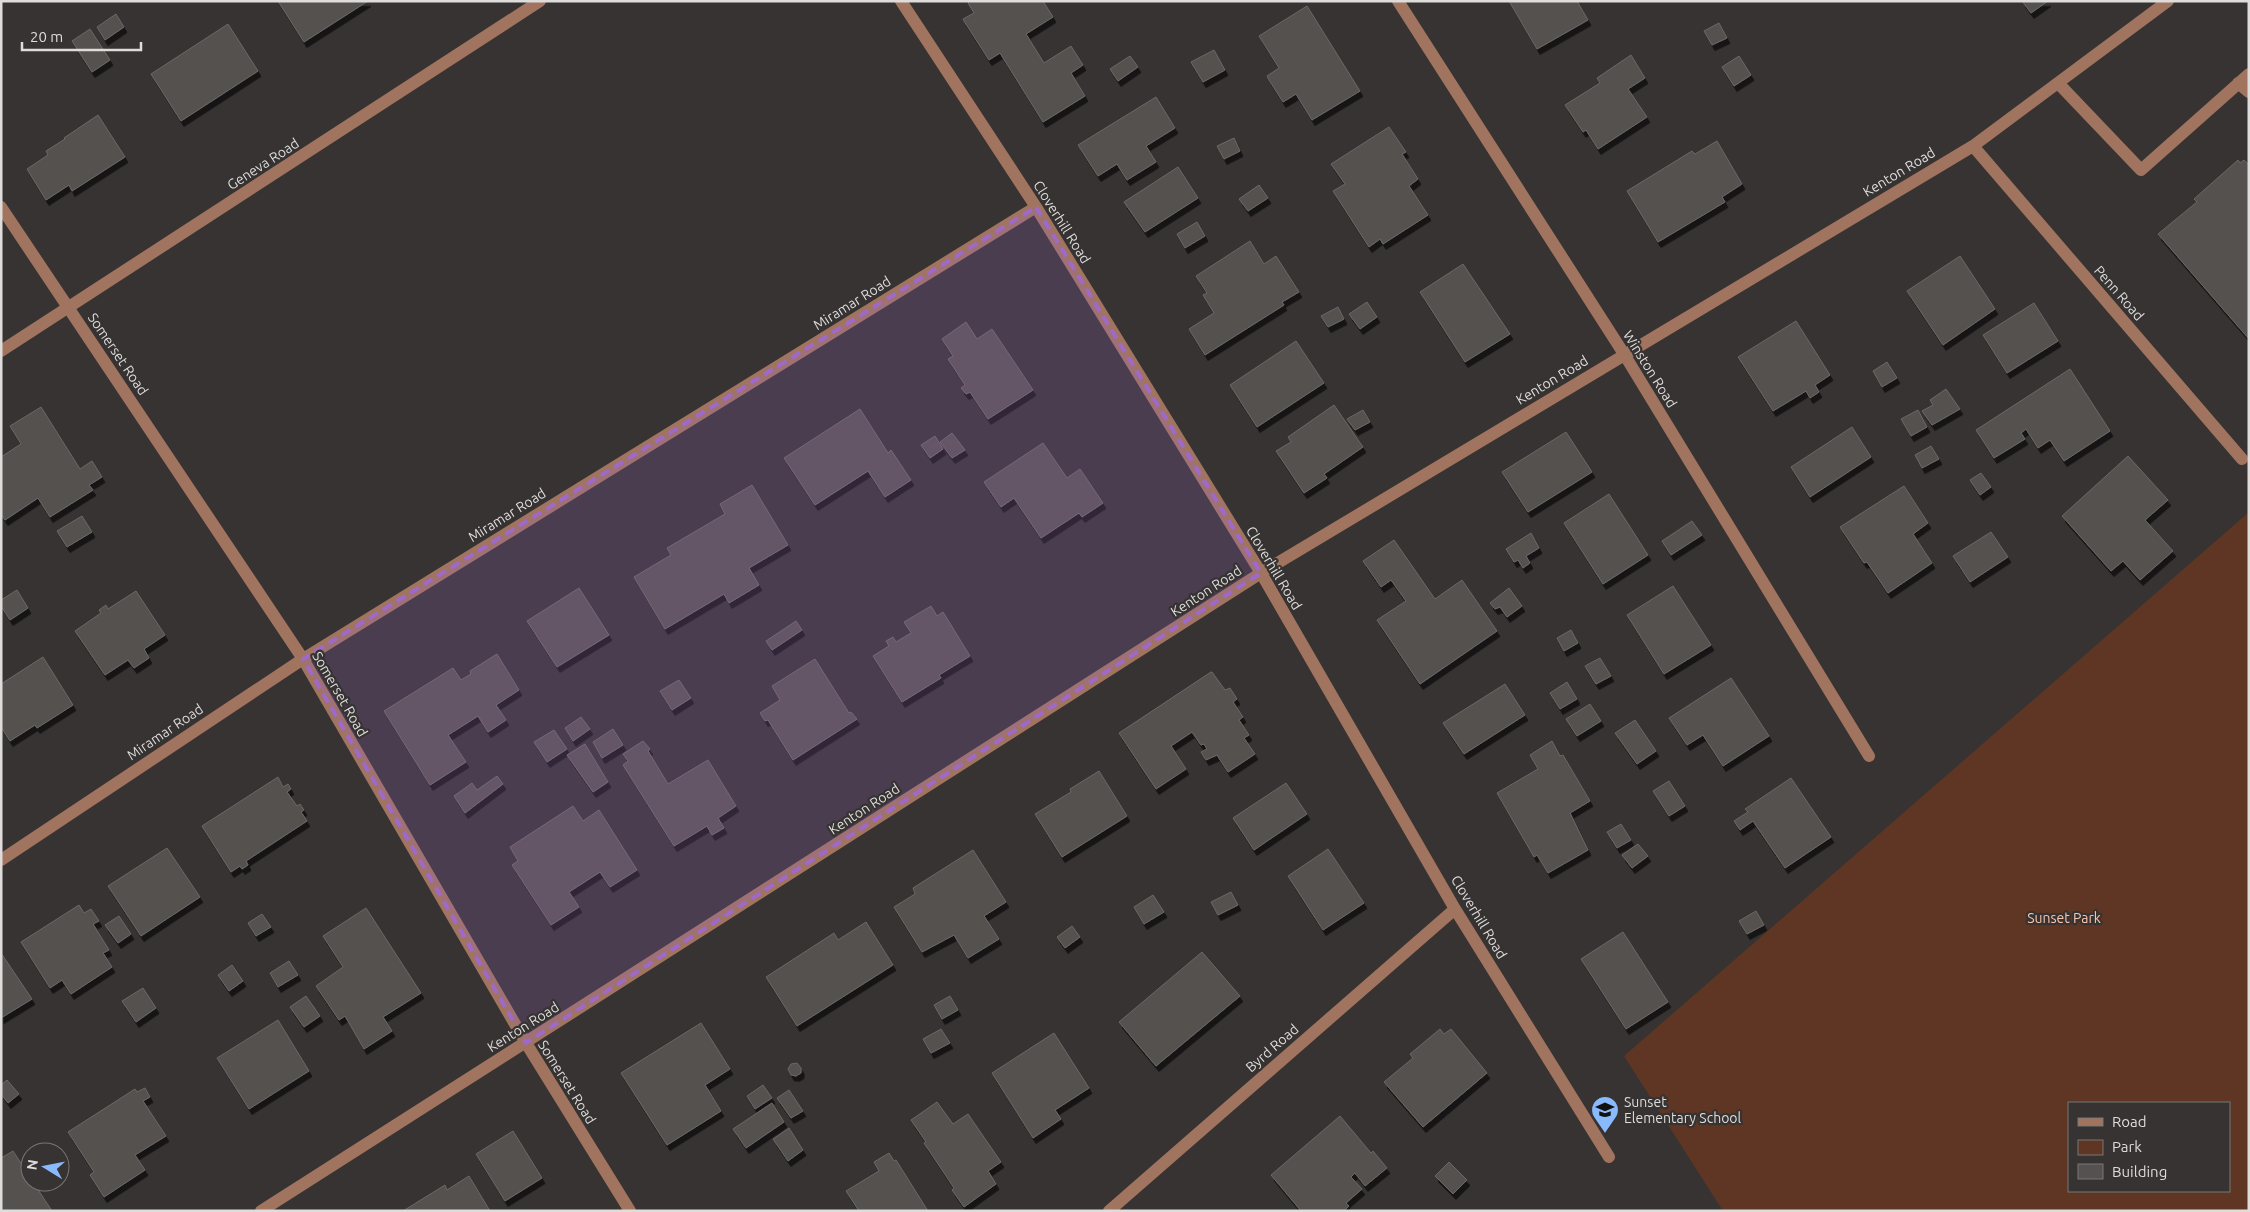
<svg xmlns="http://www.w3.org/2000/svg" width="2250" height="1212" font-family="Ubuntu,sans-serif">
<defs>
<filter id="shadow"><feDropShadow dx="3" dy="5.5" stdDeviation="0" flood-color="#0009"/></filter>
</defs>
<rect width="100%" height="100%" fill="#363332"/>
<!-- green -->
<path fill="#5f3623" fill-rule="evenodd" d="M2249,512V1211H1723L1624,1056ZM2069,1103H2229V1191H2069Z"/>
<!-- building -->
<path fill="#545150" stroke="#6b6866" filter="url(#shadow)" d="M278,1H368L304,42Z
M970,1H1043L1053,17L1026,34L1044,63L1071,46L1083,65L1071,73L1085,96L1043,122L1000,53L989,60L964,21L963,19L974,13L968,3Z
M1509,1H1577L1588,20L1537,49Z
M2022,1H2048L2031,13Z
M1307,6L1360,91L1312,120L1296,94L1283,102L1269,80L1267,76L1279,68L1259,36Z
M116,14L124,27L105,40L97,27Z
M1719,23L1727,38L1712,45L1704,31Z
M228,24L258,71L181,121L151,74Z
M90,29L110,60L92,72L72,41Z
M1214,50L1225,70L1203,82L1191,62Z
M1631,55L1645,78L1628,89L1647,117L1598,149L1586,130L1583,132L1565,105L1600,83L1597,78Z
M1130,56L1138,67L1118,81L1110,69Z
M1739,56L1751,75L1734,86L1722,67Z
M1156,97L1175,128L1146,146L1156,162L1127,180L1117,164L1098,176L1078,145Z
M98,115L125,157L72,191L69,185L46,200L27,169L48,155L46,151L65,139L64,138Z
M1389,127L1406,152L1402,154L1418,179L1409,186L1428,215L1383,244L1380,239L1369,247L1333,191L1345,184L1331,164Z
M1234,138L1240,151L1224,159L1217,146Z
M1717,141L1742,184L1722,197L1725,202L1658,242L1627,191L1692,151L1695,154Z
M2238,160L2240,163L2244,160L2249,165V339L2158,234L2197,202L2194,199Z
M1178,167L1198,198L1145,232L1124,202Z
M1259,185L1268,198L1248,211L1239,199Z
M1197,222L1205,236L1185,248L1177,234Z
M1250,241L1264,264L1276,256L1299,292L1282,302L1284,305L1205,355L1189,329L1214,313L1203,295L1207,293L1196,276Z
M1960,256L1995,309L1943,345L1907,291Z
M1463,264L1510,334L1465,362L1420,292Z
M1367,302L1377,317L1360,329L1349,314Z
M2034,303L2058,341L2007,373L1983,335Z
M1338,307L1344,319L1328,327L1321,316Z
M1796,321L1830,375L1815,385L1819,392L1810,398L1806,391L1773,411L1738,357Z
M966,322L977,339L992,329L1033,390L988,419L970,392L966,394L961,388L965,385L948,359L953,356L942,339Z
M1296,341L1324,383L1257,427L1230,385Z
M1887,362L1897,378L1882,387L1873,371Z
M2070,369L2110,431L2064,461L2050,440L2038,448L2026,429L2021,433L2025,439L1994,458L1976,430Z
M1946,389L1960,409L1932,425L1922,411L1933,405L1930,400Z
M1334,405L1363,447L1324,474L1327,478L1304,493L1276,451L1291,442L1288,437Z
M41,407L80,469L92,461L102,477L89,485L93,490L50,517L38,498L5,520L1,514V457L21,444L10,426Z
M860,409L888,453L891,450L911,480L885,497L868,471L815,505L784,458Z
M1363,410L1370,422L1355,430L1347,419Z
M1918,410L1927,427L1911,436L1901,419Z
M1852,427L1871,457L1810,497L1791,467Z
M1566,432L1592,472L1528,512L1502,472Z
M952,433L965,450L952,458L940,442Z
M935,436L943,449L930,458L921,445Z
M1043,443L1067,478L1080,469L1103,503L1082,517L1079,513L1041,538L1014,498L1001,507L984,482Z
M1931,446L1939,459L1922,468L1915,455Z
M2128,456L2168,500L2145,520L2173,551L2140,580L2123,561L2111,571L2062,516Z
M1981,473L1991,487L1980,495L1970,480Z
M752,485L788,545L749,568L759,585L729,603L724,594L665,629L634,577L671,555L667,548L725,514L720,504Z
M1904,486L1928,523L1913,534L1932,563L1888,593L1867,562L1864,563L1840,527Z
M1609,494L1648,555L1603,584L1564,523Z
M82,516L92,532L67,547L57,531Z
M1692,521L1702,535L1671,555L1662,541Z
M1991,532L2008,557L1970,582L1953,556Z
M1531,533L1539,548L1526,556L1530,563L1523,568L1518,560L1514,562L1506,549Z
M1394,540L1435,599L1462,580L1497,631L1420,684L1377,620L1406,601L1391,580L1381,587L1363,561Z
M1673,586L1711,645L1664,674L1627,615Z
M579,588L609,635L557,667L527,621Z
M1509,588L1522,606L1507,617L1500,607L1495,609L1490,603Z
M17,590L28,608L10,620L1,606V600Z
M136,591L165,635L144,649L149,658L134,668L128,660L105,675L75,631L101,613L99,610L106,605L108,609Z
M931,606L937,616L943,612L970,656L939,675L941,678L902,702L873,656L889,646L886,641L893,637L896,642L911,633L904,622Z
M796,621L802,630L772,650L766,641Z
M1571,630L1578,643L1564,651L1557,638Z
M497,654L519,690L496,705L506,720L488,732L478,716L448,735L466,762L430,785L384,711L453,668L461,680L471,674L470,671Z
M43,657L73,705L37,728L35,725L10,741L1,727V684Z
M1600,658L1611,676L1596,684L1585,666Z
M815,659L849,713L851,712L857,719L793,760L768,720L765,721L760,713L780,700L772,686Z
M1211,672H1212L1225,690L1230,688L1237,699L1233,702L1243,717L1239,720L1249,735L1244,738L1255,754L1228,772L1217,755L1206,760L1201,752L1207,749L1204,744L1201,745L1192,732L1171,746L1186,769L1156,789L1119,733Z
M1731,678L1769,736L1723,766L1703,735L1687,745L1669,718Z
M679,680L691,698L672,710L660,691Z
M1567,682L1577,699L1560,709L1550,693Z
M1505,684L1525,715L1464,754L1443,723Z
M1590,704L1601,721L1577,736L1566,719Z
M581,717L590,729L573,741L565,728Z
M1635,720L1656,751L1637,764L1615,733Z
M613,729L623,745L602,758L593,742Z
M554,730L567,749L547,762L534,742Z
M643,741L650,749L648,751L668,784L708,760L736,806L718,818L724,828L712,835L707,826L674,846L623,765L628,761L623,754Z
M1552,741L1560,756L1563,755L1590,801L1570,813L1588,850L1548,873L1537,855L1534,857L1497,793L1538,769L1530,755Z
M585,744L608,782L593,792L567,755Z
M1099,771L1127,816L1062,857L1035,814L1071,792L1070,789Z
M497,776L503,784L465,813L454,796L472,783L477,790Z
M278,777L283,787L288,784L291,789L287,792L297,806L300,804L304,810L301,812L307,821L246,861L248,865L242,869L240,866L231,872L202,826Z
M1791,778L1831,837L1785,868L1753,821L1740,830L1734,821L1748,812L1745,809Z
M1669,781L1685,806L1669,816L1653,791Z
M1286,783L1307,814L1254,850L1233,818Z
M573,806L583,821L599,810L637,870L610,887L600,872L569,892L579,907L551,925L512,865L518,861L510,847Z
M1621,824L1631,840L1617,848L1607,832Z
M1638,844L1648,856L1632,868L1622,855Z
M167,848L200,897L141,936L108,886Z
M1328,849L1364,903L1323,930L1288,876Z
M973,850L1006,902L984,916L999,939L968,958L954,935L922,952L894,907L915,894L913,888Z
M1231,892L1238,905L1218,915L1211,902Z
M1153,895L1164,912L1144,924L1134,907Z
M79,905L84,913L91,909L99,921L93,924L109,950L103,953L112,967L71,994L62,980L50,988L21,942Z
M366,908L421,993L383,1017L392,1031L364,1049L345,1016L339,1020L316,986L343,967L323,936Z
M1756,911L1764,925L1747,934L1739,921Z
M262,914L271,927L256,936L248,923Z
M119,916L131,934L118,943L105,925Z
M866,922L893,965L797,1026L766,977L834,933L838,940Z
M1072,926L1080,937L1065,948L1057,937Z
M1623,932L1668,1002L1626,1029L1581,959Z
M1202,952L1240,996L1156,1066L1119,1022Z
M1,953L32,999L1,1018Z
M289,961L298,975L278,987L270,973Z
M232,965L243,981L229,991L218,975Z
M143,988L156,1008L136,1022L122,1001Z
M306,996L320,1016L304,1027L290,1007Z
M950,996L958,1010L942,1019L934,1005Z
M278,1020L309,1071L249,1109L217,1058Z
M701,1023L730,1069L705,1085L721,1111L667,1145L621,1073Z
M941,1029L950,1043L931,1053L923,1039Z
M1440,1029L1444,1034L1451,1029L1487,1073L1423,1127L1384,1082L1413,1058L1410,1054Z
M1054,1033L1089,1088L1055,1110L1061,1119L1033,1138L992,1073Z
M797,1063L801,1068V1073L796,1076L791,1075L788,1069L791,1064Z
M7,1080L19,1094L8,1103L1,1094V1085Z
M763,1085L772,1098L755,1109L747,1096Z
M145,1088L150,1097L143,1101L166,1136L135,1155L145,1170L104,1197L90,1175L94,1172L68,1132L135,1089L137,1092Z
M789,1090L803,1111L791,1118L777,1098Z
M937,1102L953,1124L968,1114L1001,1162L988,1171L996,1184L964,1207L952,1190L954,1188L924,1143L926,1142L911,1120Z
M772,1103L784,1122L746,1148L733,1129Z
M1340,1116L1371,1153L1373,1151L1387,1168L1365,1186L1355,1173L1351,1177L1362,1189L1346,1203L1349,1206L1344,1211H1301L1271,1175Z
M789,1128L803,1150L788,1161L773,1139Z
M513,1131L542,1178L505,1201L476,1154Z
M13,1151L30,1177V1182H33L52,1211H1V1158Z
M889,1153L894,1161L896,1160L928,1211H859L846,1191L879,1171L874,1162Z
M1449,1162L1467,1180L1453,1194L1435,1176Z
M469,1176L490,1211H403L445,1185L447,1190Z"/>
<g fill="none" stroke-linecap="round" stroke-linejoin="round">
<!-- minor -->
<path stroke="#a1745f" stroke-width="12" d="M901,1L1036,207L1261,573L1455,909L1609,1157
M1398,1L1624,354L1869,756
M2058,83L2141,170L2249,74
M2238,83L2249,92
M1973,146L2242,459
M1,207L303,659L526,1043L630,1211
M1,351L540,1
M1,860L303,659L1036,207
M261,1211L1261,573L1973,146L2168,1
M1109,1211L1455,909"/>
</g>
<!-- marked area -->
<path fill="#9e6ac9" fill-opacity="0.2" stroke="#9e6ac9" stroke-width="4" stroke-dasharray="10 6" stroke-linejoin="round" d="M1036,207L1261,573L526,1043L303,659Z"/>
<!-- icons -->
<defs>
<symbol id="school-pin" viewBox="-11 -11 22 30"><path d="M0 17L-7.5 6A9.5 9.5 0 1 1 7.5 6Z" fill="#89bafc" stroke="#363332"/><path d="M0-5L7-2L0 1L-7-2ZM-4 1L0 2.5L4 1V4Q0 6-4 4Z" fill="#111"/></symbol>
</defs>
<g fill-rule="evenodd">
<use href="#school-pin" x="1589" y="1094" width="32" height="43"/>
</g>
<g text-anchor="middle" stroke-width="4.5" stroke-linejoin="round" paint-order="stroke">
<!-- street labels -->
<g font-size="14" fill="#dedddc" stroke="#363332">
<text transform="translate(263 164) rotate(-33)" y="5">Geneva Road</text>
<text transform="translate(1899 172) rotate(-31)" y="5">Kenton Road</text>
<text transform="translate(1062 222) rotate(58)" y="5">Cloverhill Road</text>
<text transform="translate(2119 293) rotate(49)" y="5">Penn Road</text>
<text transform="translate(852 303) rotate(-32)" y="5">Miramar Road</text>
<text transform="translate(118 354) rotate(56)" y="5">Somerset Road</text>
<text transform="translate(1650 369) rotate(58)" y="5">Winston Road</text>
<text transform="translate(1552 380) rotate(-31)" y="5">Kenton Road</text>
<text transform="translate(507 515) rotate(-32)" y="5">Miramar Road</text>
<text transform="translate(1274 568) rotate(59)" y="5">Cloverhill Road</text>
<text transform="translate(1206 591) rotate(-33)" y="5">Kenton Road</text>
<text transform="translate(340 694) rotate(60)" y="5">Somerset Road</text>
<text transform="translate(165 732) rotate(-34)" y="5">Miramar Road</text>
<text transform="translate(864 809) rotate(-33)" y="5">Kenton Road</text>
<text transform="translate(1479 917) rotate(59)" y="5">Cloverhill Road</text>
<text transform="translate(523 1027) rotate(-32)" y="5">Kenton Road</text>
<text transform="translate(1272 1048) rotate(-41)" y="5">Byrd Road</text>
<text transform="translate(567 1082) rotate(58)" y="5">Somerset Road</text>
</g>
<!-- park labels -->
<g font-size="14" fill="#fbc6ae" stroke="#363332">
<text x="2064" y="923">Sunset Park</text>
</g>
<!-- poi labels -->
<g font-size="14" fill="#dedddc" stroke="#363332" text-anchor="start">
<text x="1624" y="1107">Sunset<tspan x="1624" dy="16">Elementary School</tspan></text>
</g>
</g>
<!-- border -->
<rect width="2250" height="1212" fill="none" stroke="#dedddc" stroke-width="5"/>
<!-- legend -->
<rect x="2068" y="1102" width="162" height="90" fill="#363332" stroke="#797776"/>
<rect x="2078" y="1118" width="25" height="8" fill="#a1745f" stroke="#797776"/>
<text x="2112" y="1127" font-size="15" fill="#dedddc">Road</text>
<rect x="2078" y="1140" width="25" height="15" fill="#5f3623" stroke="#797776"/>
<text x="2112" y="1152" font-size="15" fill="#dedddc">Park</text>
<rect x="2078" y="1164" width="25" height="15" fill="#545150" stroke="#797776"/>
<text x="2112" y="1177" font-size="15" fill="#dedddc">Building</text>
<!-- north arrow -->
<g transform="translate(45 1167) rotate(280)"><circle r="24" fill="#363332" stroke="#797776"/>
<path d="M0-4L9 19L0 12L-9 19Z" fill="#89bafc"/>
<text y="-8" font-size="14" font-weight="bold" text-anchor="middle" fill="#dedddc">N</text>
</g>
<!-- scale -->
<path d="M22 42v8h119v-8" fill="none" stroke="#dedddc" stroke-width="2.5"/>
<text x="30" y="42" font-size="15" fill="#dedddc" stroke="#363332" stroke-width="4" paint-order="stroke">20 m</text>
</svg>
